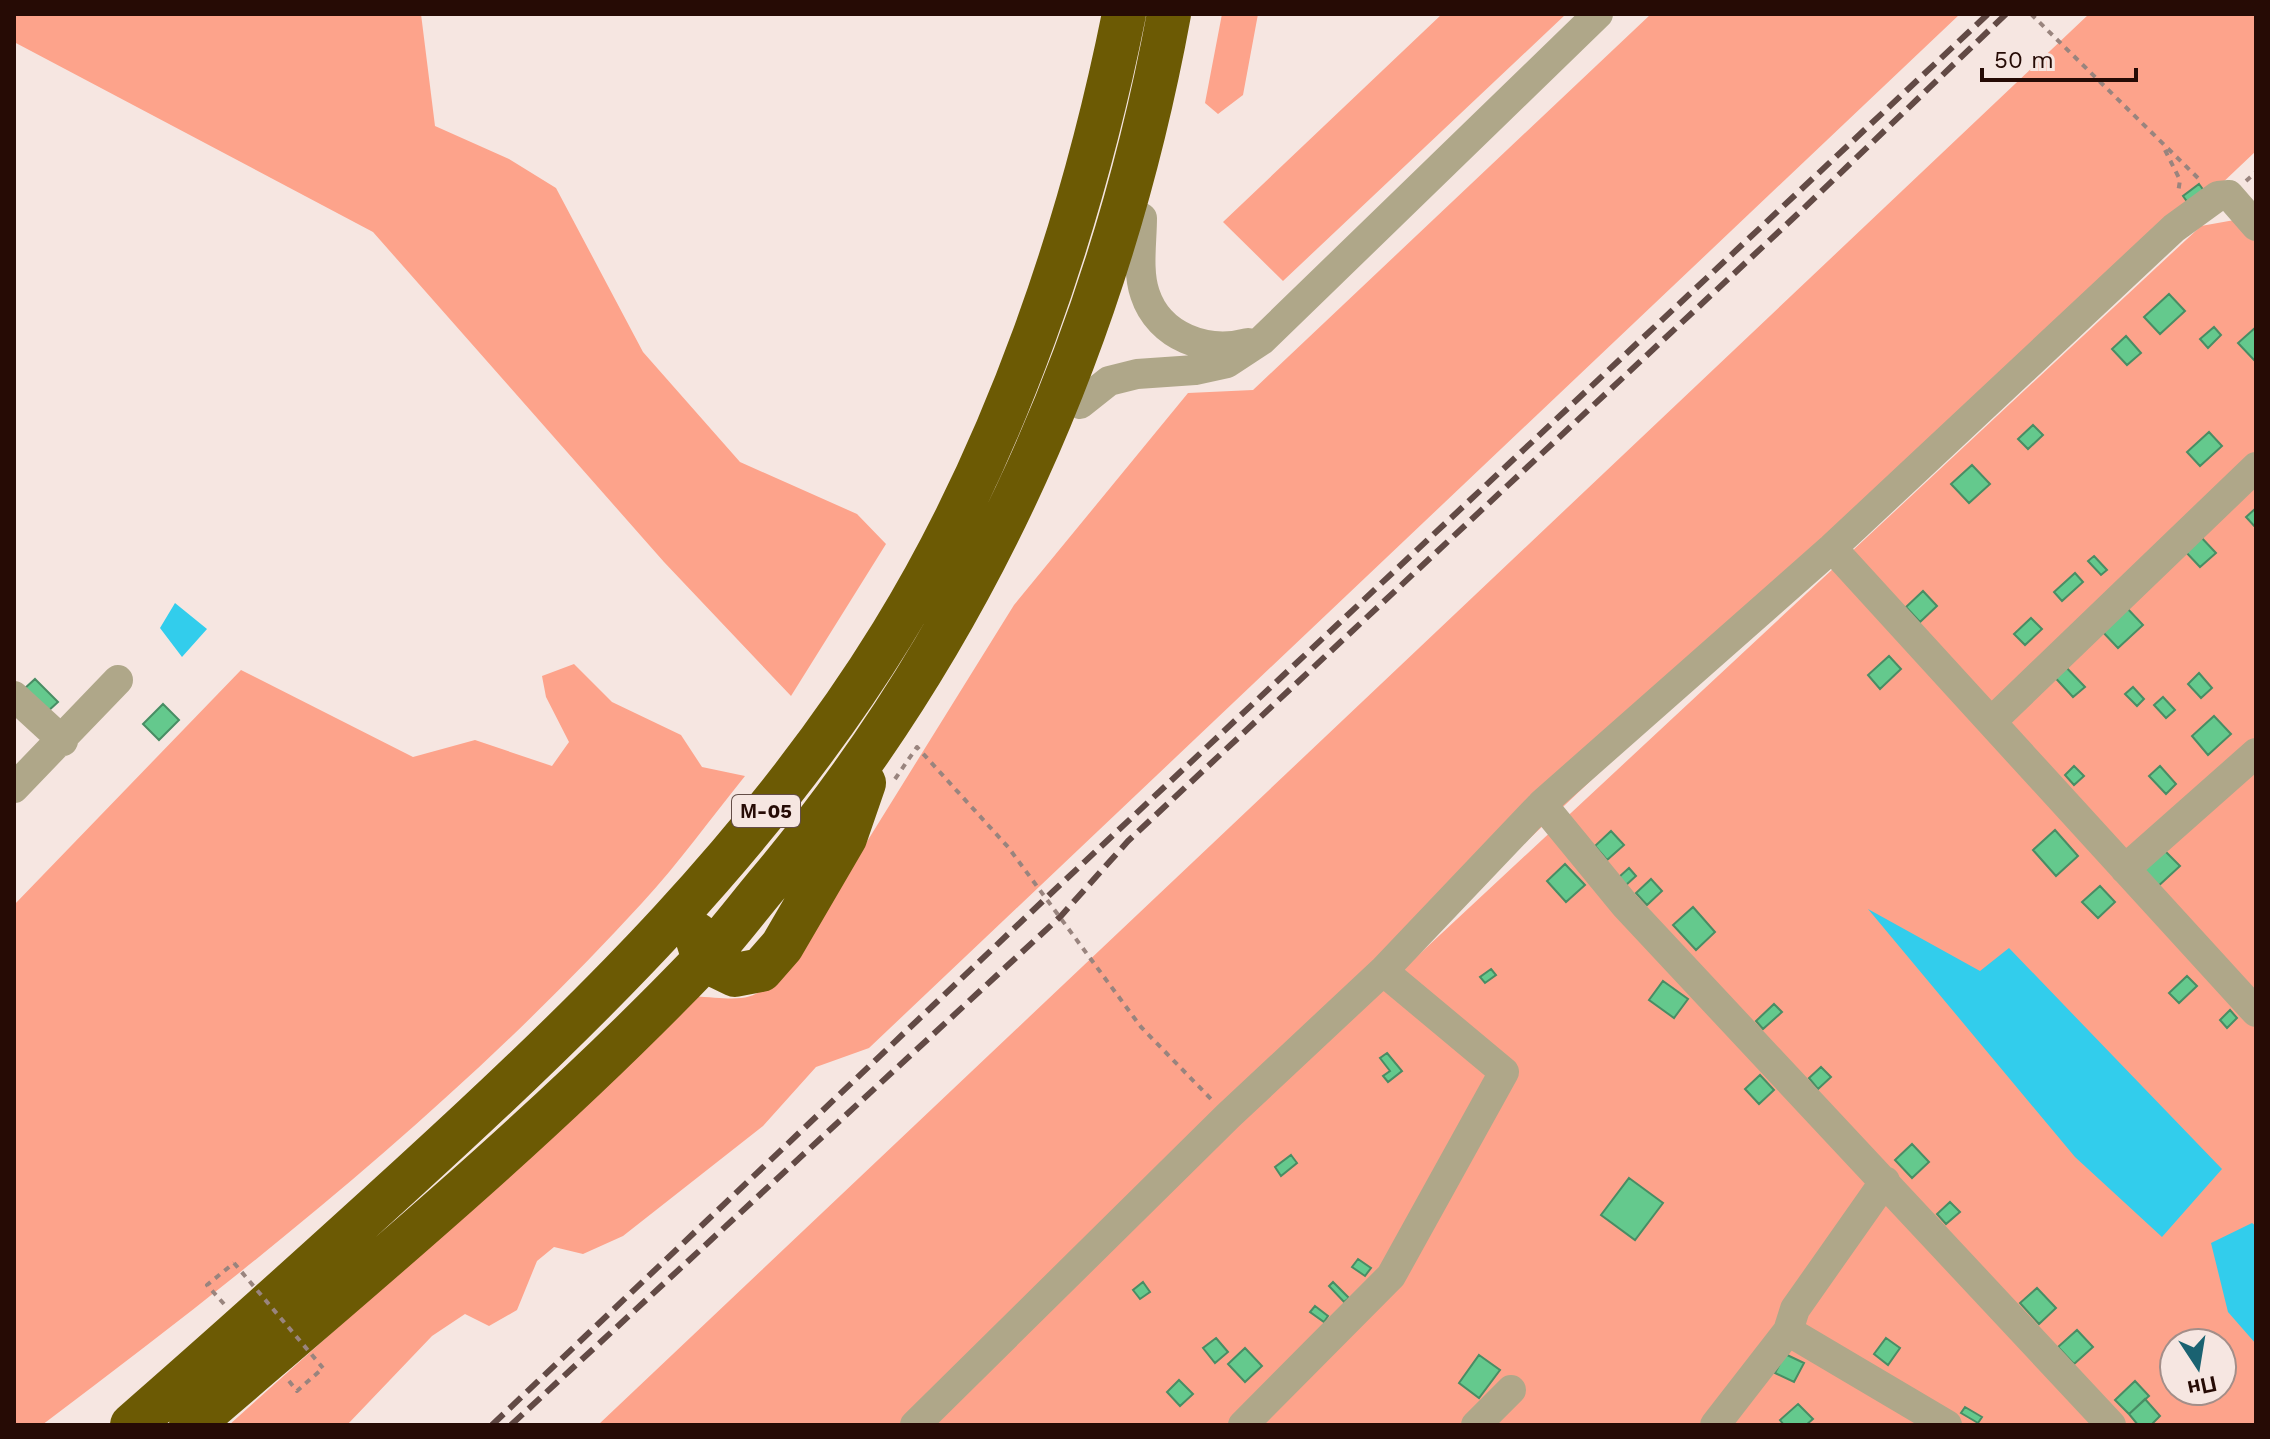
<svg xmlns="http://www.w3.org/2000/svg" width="2270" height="1439" font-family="'Work Sans',sans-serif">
<rect width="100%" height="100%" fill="#f6e6e1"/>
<!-- green -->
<path fill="#fda38b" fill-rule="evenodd" d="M14,14H421L435,126L509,159L556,188L643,352L740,462L857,514L886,544L791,696L664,562L373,232L14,42Z
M1222,14H1258L1243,95L1218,114L1205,103Z
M1442,14H1566L1283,281L1223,222Z
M1651,14H1960L869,1048L816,1067L763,1126L623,1236L583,1254L554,1247L537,1261L517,1310L489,1326L465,1314L432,1336L347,1425H229L490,1191L692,996C750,1000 754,1005 794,959L1014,605L1188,393L1253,390Z
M2089,14H2256V151L910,1425H598Z
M2240,219L2256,233V1425H914L2201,226ZM2174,1343H2222V1391H2174Z
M574,664L612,702L681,735L702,767L745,776C711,818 679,863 642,903C463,1099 254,1266 42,1425H14V905L241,670L413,757L475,740L552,766L569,742L546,697L542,676Z"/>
<!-- water -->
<path fill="#32cdec" d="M175,603L207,629L182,657L160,628Z
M1868,909L1980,971L2009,948L2222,1169L2162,1237L2075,1157Z
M2252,1223L2256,1226V1344L2228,1312L2211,1243Z"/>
<!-- building -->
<path fill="#64c98d" stroke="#488d64" stroke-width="2" d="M2199,184L2207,195L2191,207L2183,196Z
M2169,294L2185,311L2160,334L2144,317Z
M2214,327L2221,335L2208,348L2200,339Z
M2256,327V361H2255L2238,343Z
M2126,336L2141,353L2127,365L2112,349Z
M2033,425L2043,435L2028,449L2018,439Z
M2209,432L2222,446L2200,466L2187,452Z
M1972,465L1990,484L1969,503L1951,484Z
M2256,508V528L2246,517Z
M2199,535L2216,553L2200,567L2184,550Z
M2094,556L2107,570L2101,575L2088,561Z
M2075,573L2083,582L2062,601L2054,592Z
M1923,591L1937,606L1920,622L1906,607Z
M2125,606L2143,625L2118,648L2100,629Z
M2031,618L2042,629L2025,645L2014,634Z
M1889,656L1901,669L1880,689L1868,675Z
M2061,662L2085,687L2073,697L2050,672Z
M2199,673L2212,688L2201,698L2188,684Z
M35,679L58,702L47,712L24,689Z
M2133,687L2144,699L2137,706L2125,694Z
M2163,697L2175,710L2166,718L2154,705Z
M163,704L179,720L159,740L143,724Z
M2214,716L2231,734L2208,755L2192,736Z
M2074,766L2084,776L2074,785L2065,775Z
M2160,766L2176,784L2166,794L2149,776Z
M2055,830L2078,856L2056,876L2033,850Z
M1611,831L1624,845L1607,860L1595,846Z
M2160,846L2180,866L2155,889L2136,868Z
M1565,864L1585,885L1566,902L1547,881Z
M1629,868L1636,876L1626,885L1619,877Z
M1651,879L1662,891L1647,905L1636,893Z
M2100,886L2115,902L2098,918L2082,902Z
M1693,907L1715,932L1696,950L1673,925Z
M1491,969L1496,975L1485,983L1480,977Z
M2187,976L2197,986L2179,1003L2169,993Z
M1663,981L1688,999L1674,1018L1649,1000Z
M1774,1004L1782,1012L1763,1029L1756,1021Z
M2230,1010L2237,1018L2227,1028L2220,1020Z
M1387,1053L1402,1071L1388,1082L1383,1076L1390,1071L1380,1058Z
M1821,1067L1831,1077L1818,1089L1809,1078Z
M1760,1075L1774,1090L1759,1104L1745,1089Z
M1912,1144L1929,1162L1912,1178L1895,1160Z
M1291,1155L1297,1163L1281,1176L1275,1167Z
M1629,1178L1663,1203L1635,1240L1601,1215Z
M1950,1202L1960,1212L1946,1224L1937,1214Z
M1358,1259L1371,1268L1365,1276L1352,1267Z
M1143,1282L1150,1292L1140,1299L1133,1290Z
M1333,1282L1349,1298L1344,1302L1329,1286Z
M2037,1288L2056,1308L2039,1324L2020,1303Z
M1315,1306L1328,1316L1324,1322L1310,1312Z
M2077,1330L2093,1347L2074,1364L2058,1347Z
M1216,1338L1228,1352L1215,1363L1203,1348Z
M1886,1338L1900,1348L1888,1365L1874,1354Z
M1245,1348L1262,1366L1245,1382L1228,1364Z
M1785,1354L1804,1363L1794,1382L1775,1373Z
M1479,1355L1500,1370L1479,1398L1459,1383Z
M1179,1380L1193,1394L1180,1406L1167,1392Z
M2135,1381L2149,1396L2129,1414L2115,1400Z
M2145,1399L2160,1416L2151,1425H2138L2129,1414Z
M1798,1404L1813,1419L1806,1425H1784L1780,1420Z
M1965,1407L1982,1417L1978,1423L1961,1413Z"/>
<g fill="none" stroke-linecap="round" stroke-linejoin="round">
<!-- path -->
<path stroke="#99847e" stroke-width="4" stroke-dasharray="6 6" stroke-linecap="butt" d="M2031,14L2201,181
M2165,150L2180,180L2178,193
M2246,181L2256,172
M895,779L917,747L1008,847L1141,1027L1211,1099
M224,1304L207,1285L234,1263
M289,1381L297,1391L323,1368"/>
<!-- minor -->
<path stroke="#afa789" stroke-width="30" d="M1142,218C1142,241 1137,271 1145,294C1159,337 1207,354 1248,343
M1080,404L1109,381L1137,374L1195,370L1227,363L1262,340L1598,14
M1832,548L2256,1012
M14,696L63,741
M1991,722L2256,467
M14,788L118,680
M1542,804L1625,905L2111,1425
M2125,869L2256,753
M1788,1331L1795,1309L1885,1181
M915,1425L1228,1116L1383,971L1542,804L1832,548L2174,228L2218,196L2229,195L2256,226
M1243,1425L1391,1276L1504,1072L1383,971
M1476,1425L1511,1390
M1715,1425L1788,1331L1947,1425"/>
<!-- highway -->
<path stroke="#6c5a04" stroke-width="44" d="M696,934L704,960L735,975L761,970L782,946L845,838L864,783
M132,1425C226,1343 318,1260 410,1176C589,1013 764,842 892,634C1006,449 1081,227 1124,14
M191,1425C364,1276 545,1126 703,961C727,936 748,907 771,880C980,630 1110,334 1169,14"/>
<!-- rail -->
<path stroke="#624a45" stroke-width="6" stroke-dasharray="16 8" stroke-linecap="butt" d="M492,1425L1045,899L1988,14
M511,1425L1061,916L1128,841L1803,209L2006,14"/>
<!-- path-bridge -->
<path stroke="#99847e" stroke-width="4" stroke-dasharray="6 6" stroke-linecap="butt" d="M234,1263L323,1368"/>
</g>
<g text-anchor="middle" stroke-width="6" stroke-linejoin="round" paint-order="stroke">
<!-- shield labels -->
<rect fill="#f6e6e1" stroke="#644d47" stroke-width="2" x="732" y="795" width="68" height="32" rx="6"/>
<g font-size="20" font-weight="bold" fill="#260b05">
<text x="766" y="818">М-05</text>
</g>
</g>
<!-- border -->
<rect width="2270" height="1439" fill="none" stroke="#260b05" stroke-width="32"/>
<!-- north arrow -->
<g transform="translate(2198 1367) rotate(168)"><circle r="38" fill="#f6e6e1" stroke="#a38e89" stroke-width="2"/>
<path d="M0-6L14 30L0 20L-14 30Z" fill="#1a6271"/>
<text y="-12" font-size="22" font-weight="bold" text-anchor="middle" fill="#260b05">Пн</text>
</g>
<!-- scale -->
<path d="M1982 68v12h154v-12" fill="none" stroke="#260b05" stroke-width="4"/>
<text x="1994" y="68" font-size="24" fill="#260b05" stroke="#f6e6e1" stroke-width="6" paint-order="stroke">50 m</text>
</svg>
